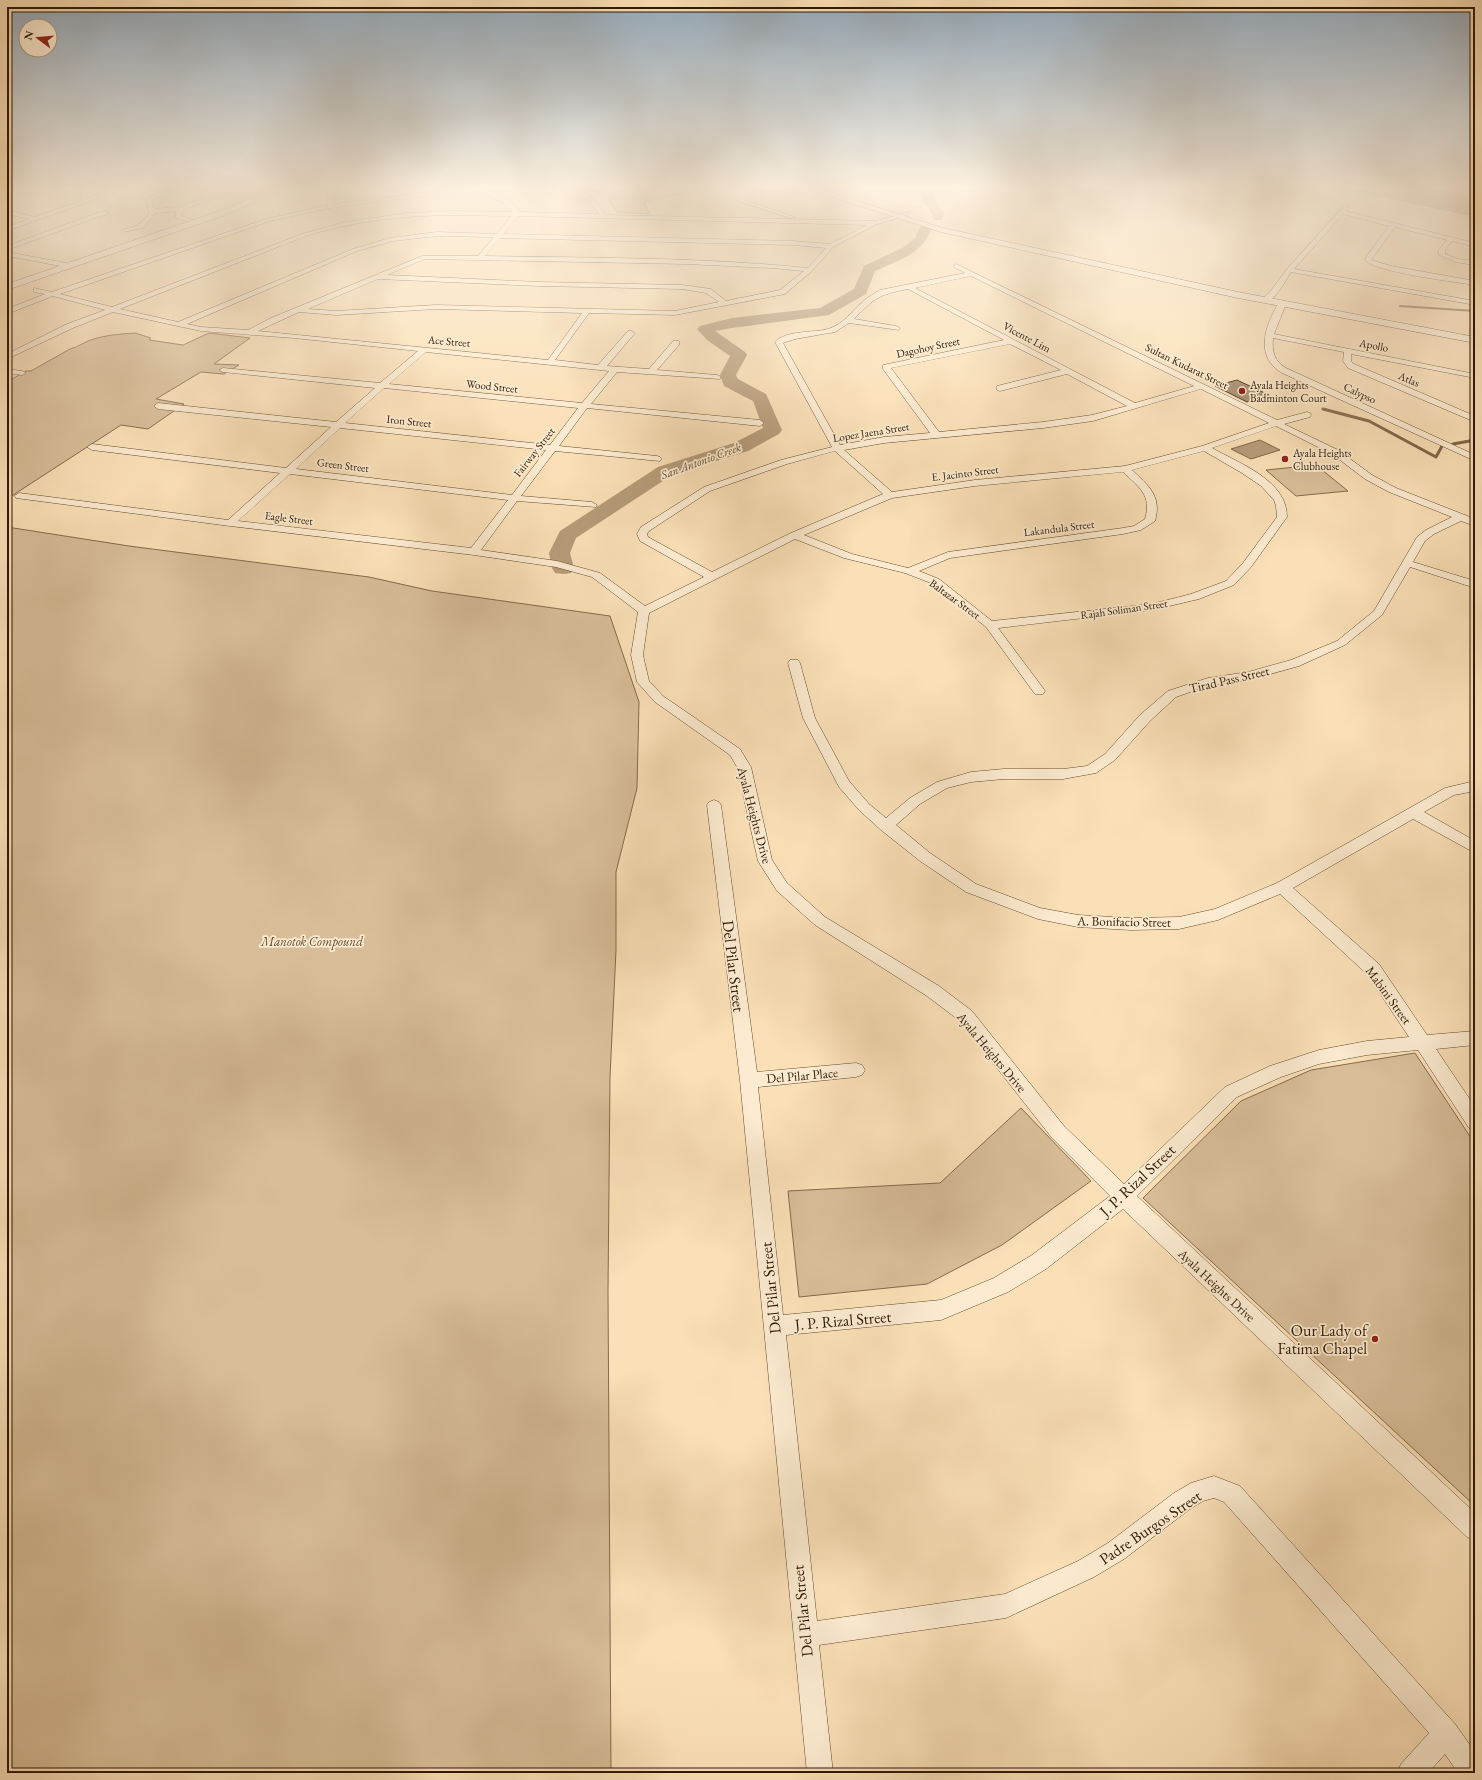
<svg xmlns="http://www.w3.org/2000/svg" width="1482" height="1780" font-family="'EB Garamond',serif">
<rect width="100%" height="100%" fill="#fbe0b7"/>
<filter id="stains"><feTurbulence type="fractalNoise" baseFrequency=".005" numOctaves="4"/><feColorMatrix values="0 0 0 0 .2 0 0 0 0 .09 0 0 0 0 .02 0 0 0 .5 -.17"/></filter>
<radialGradient id="worn" r=".72"><stop offset=".6" stop-color="#630" stop-opacity="0"/><stop offset="1" stop-color="#630" stop-opacity=".3"/></radialGradient>
<!-- green -->
<path fill="#d8be98" stroke="#846b4e" d="M584,187H690L699,190L648,201L644,203L650,214L617,212L607,197Z
M135,333L151,338L149,340L183,345L209,333L250,338L214,364L239,365L224,374L201,372L156,399L184,404L148,429L121,425L7,499V382L26,371H31L70,349C79,347 85,341 94,339C107,335 121,334 135,333Z
M1316,465L1348,491L1296,496L1266,470Z
M7,527L129,546L369,577L432,591L610,616L639,702L637,788L616,872V950L610,1077L608,1292L611,1773H7Z
M1415,1053L1475,1144V1506L1143,1198L1241,1101L1311,1070Z
M1021,1108L1091,1181L1002,1245L927,1284L799,1297L788,1191L940,1183Z"/>
<!-- water -->
<path fill="#b69c7a" stroke="#80674a" d="M1338,187H1429L1475,200V216Z
M1260,440L1280,450L1251,459L1231,449Z"/>
<g fill="none" stroke-linecap="round" stroke-linejoin="round">
<!-- stream-far1 -->
<path stroke="#80674a" stroke-width="2" d="M1400,306L1475,311"/>
<!-- stream -->
<path stroke="#80674a" stroke-width="3" d="M1323,409L1369,421L1436,457L1442,446
M1453,444L1475,440"/>
<!-- river -->
<path fill="#b69c7a" fill-rule="evenodd" d="M919,187H931L935,201L944,213L942,220H934L932,214L923,201Z
M953,187H979L980,188C975,194 958,193 953,187Z
M1061,187H1121C1112,198 1075,193 1063,189Z
M925,226L930,227L931,230C922,254 897,261 875,271L866,294L829,315L732,328L715,331L745,352L747,355L736,375L738,379L766,394L782,430L779,434L748,451L672,475L576,538L570,553L574,568L571,573L563,574L555,573L552,568L549,553L560,531L658,467L734,443L763,428L753,401L724,386L720,375L730,356L707,340L697,329L700,326L732,318L820,308L854,289L864,266L904,247L915,238L920,227Z"/>
</g>
<!-- building -->
<path fill="#998061" stroke="#2f1803" d="M1237,380L1269,395L1247,402L1215,386Z"/>
<g fill="none" stroke-linecap="round" stroke-linejoin="round">
<defs>
<path id="minor" d="M74,187L82,189L88,198L114,189L115,187L122,188L118,191L7,231V227L29,219L7,214V210L35,217L83,200L78,191H74L7,193V189Z
M176,187H184L152,200L154,209L179,207L235,187H243L183,210L181,216L195,221V223L176,218V211L155,213L144,228L122,232V230C135,227 142,225 149,212L146,201L148,198Z
M244,187H263L279,190L276,192L247,189Z
M327,187H333L334,204L471,187H487L483,189C495,194 514,199 519,212L599,214L587,199L565,187C585,187 595,200 605,215L876,221L910,212V214L875,225L833,247L812,271L785,294L675,315L589,313L555,360L598,365L628,331H631L635,333L607,366L649,369L673,341H679V345L657,370L717,375L721,377L720,379L617,372L591,404L760,420L764,423L760,426L587,408L559,446L657,456L660,457L662,459L660,461L555,451L521,496L592,502L597,505L596,507L517,501L481,550L557,561L600,573L645,606L704,577L640,541L637,534L641,527L704,487L781,460L832,447L775,342C785,330 814,333 828,329C845,324 854,308 867,298C871,295 876,293 880,290L965,273L954,267L953,266L956,264L1277,420L1307,412L1310,413L1311,415L1310,417L1284,424L1338,450L1372,475L1396,488L1475,519V526L1461,521L1434,534L1425,541L1413,562L1475,581V588L1410,567L1382,615L1345,645L1299,666L1249,680L1210,685L1176,697L1150,721L1115,760L1096,773L1063,779H1004L971,782L947,788L920,804L896,825L930,853L976,884L1040,908L1078,915L1131,918L1179,917L1215,909L1277,883L1445,788L1475,781V791L1454,795L1424,812L1475,841V853L1413,819L1293,888L1379,964L1427,1035L1475,1031V1045L1436,1049L1475,1107V1130L1469,1128L1418,1050L1367,1055L1319,1064L1281,1077L1237,1097L1137,1196L1475,1513V1541L1467,1537L1123,1209L1046,1269L1008,1292L941,1320L786,1335L817,1621L1005,1594L1078,1561L1108,1543L1174,1493L1191,1483L1214,1476L1240,1486L1455,1724L1475,1752V1773H1458L1445,1754L1428,1773H1397L1401,1764L1429,1733L1224,1502L1214,1498L1203,1501L1190,1509L1124,1559L1094,1577L1006,1618L819,1645L833,1773H807L740,1080L707,805L709,802L714,800L719,802L721,805L757,1072L856,1063L862,1065L865,1070L862,1075L856,1077L758,1087L783,1315L941,1300L994,1278L1032,1255L1110,1196L1052,1138L960,1021L927,996L815,925L777,891L758,861L737,767L730,755L655,702L637,682L631,655L638,612L592,577L556,567L474,555L230,526L16,498L14,496L19,493L228,520L280,473L92,450L87,447L92,444L286,468L331,427L158,409L154,406L158,403L336,422L375,388L223,372L219,370L223,368L380,383L418,351L294,338L201,331L113,312L73,328L7,359V354L67,324L105,310L53,296L7,314V309L45,294L34,292V288L52,292L266,219L328,205ZM475,190L503,203L512,212L451,211L408,213L345,222L302,234L112,307L60,294L270,221L330,208L338,214L341,212L336,207ZM451,215L511,216L497,234L437,232L390,238L353,249L178,322L120,309L306,236C354,221 401,216 451,215ZM518,216L867,225L830,244L793,241L503,234ZM437,236L494,237L478,256H422L271,318L248,330L201,327L187,324L357,251L393,241ZM500,238L793,245L826,248L808,268C701,257 593,258 485,256ZM425,259L686,264L772,268L804,271L780,290L726,301L711,289L682,285L539,282L387,275ZM971,276L1194,386L1135,403L915,288ZM378,279L539,286L682,289L706,293L719,302L675,311L436,305L336,311L308,309ZM908,289L1004,340L883,365V369L930,433L884,437L840,445L783,343L795,339L835,332L849,323L899,330L900,328L896,326L854,319C875,298 877,295 908,289ZM436,309L582,313L548,360L258,331L299,312L336,315ZM1010,344L1061,370L997,386V390L1000,391L1067,374L1127,406L1092,415L1043,422L939,432L891,368ZM426,352L609,371L582,403L389,384ZM384,388L578,408L550,445L345,423ZM1201,389L1269,423L1202,446L1125,466L975,480L892,492L844,450L884,443L1043,428L1093,421ZM1276,426L1332,454L1365,479L1389,492L1452,517L1426,530L1417,537L1374,611L1337,641L1291,660L1248,672L1208,678L1168,691L1140,715L1105,754L1087,766L1063,769H1004L971,772L937,782L910,798L886,818L869,804L849,781L815,718L800,663L798,660H790L788,663L803,718L839,787L859,810L881,830L920,861L966,892L1038,919L1078,927L1131,930L1179,929L1218,920L1280,894L1367,974L1409,1037L1367,1041L1319,1050L1270,1066L1225,1087L1124,1184L1064,1126L972,1011L939,986L825,917L787,883L772,860L751,767L740,749L663,696L649,681L643,655L649,613L795,539L844,558L905,573L931,583L986,627L1035,694H1043L1045,691L1043,688L998,628L1152,610L1199,599L1234,585L1251,567L1287,517C1287,480 1240,464 1212,448ZM340,428L546,450L512,495L296,469ZM835,451L883,494L791,533L712,572L648,537L647,534L649,531L710,491L787,464ZM1204,451L1242,473L1261,486L1274,500L1276,506L1277,517L1243,563L1226,581L1191,594L1152,604L992,621L939,579L919,571L950,558L1123,534L1141,530L1155,521C1162,496 1149,486 1132,470ZM1123,472C1139,487 1152,495 1145,519L1134,526L1123,528L948,552L908,568L852,554L804,535L892,498L975,486ZM290,474L508,500L471,548L238,521Z
M696,187H705L795,217L790,218Z
M1344,206L1349,207L1345,211L1475,243V247L1452,241L1445,250V254L1458,259L1475,261V265L1455,262L1439,255V250L1447,240L1395,227L1371,260L1391,266L1475,281V285C1456,282 1374,272 1365,260L1366,257L1389,226L1343,214L1294,269L1475,301V305L1291,272C1285,281 1275,303 1263,302V298L1269,293L1287,269Z
M106,211L109,213L108,214L98,217L7,250V246L94,214Z
M7,252L66,263L69,265L66,267L7,256Z
M1279,302H1285L1286,304L1274,334L1475,374V378L1351,354V361L1354,364L1475,416V422L1348,368L1343,361L1344,352L1273,338C1272,352 1274,361 1286,368L1475,455V461L1282,373C1254,356 1265,326 1279,302Z
M7,369L22,371L26,373L22,375L7,373Z"/>
<path id="tertiary" d="M278,187H288L225,215L7,290V284L219,211Z
M801,187H812L943,228L1238,292L1475,337V343L1238,298L941,232Z"/>
</defs>
<!-- minor casing -->
<use href="#minor" stroke="#624a30" stroke-width="1"/>
<!-- tertiary casing -->
<use href="#tertiary" stroke="#624a30" stroke-width="1"/>
<!-- minor -->
<use href="#minor" fill="#fcebd0" fill-rule="evenodd"/>
<!-- tertiary -->
<use href="#tertiary" fill="#fcebd0" fill-rule="evenodd"/>
</g>
<!-- sky -->
<linearGradient id="sky" x2="0" y2="1"><stop stop-color="#94aabc"/><stop offset="0.43" stop-color="#fdf1df"/><stop offset="1" stop-color="#fdf1df" stop-opacity="0"/></linearGradient>
<rect width="1482" height="436" fill="url(#sky)"/>
<!-- markers -->
<g fill="#8f2418" stroke="#fcebd0" stroke-width="1.5">
<circle cx="1242" cy="391" r="4"/>
<circle cx="1285" cy="459" r="4"/>
<circle cx="1375" cy="1339" r="4"/>
</g>
<g text-anchor="middle" stroke-width="3.5" stroke-linejoin="round" paint-order="stroke">
<!-- far-street labels -->
<g font-size="11" fill="#2f1803" stroke="#fcebd0">
<text transform="translate(1027 337) rotate(28)" y="4">Vicente Lim</text>
<text transform="translate(449 341) rotate(5)" y="4">Ace Street</text>
<text transform="translate(1374 345) rotate(11)" y="4">Apollo</text>
<text transform="translate(928 347) rotate(-12)" y="4">Dagohoy Street</text>
<text transform="translate(1187 366) rotate(26)" y="4">Sultan Kudarat Street</text>
<text transform="translate(1409 379) rotate(23)" y="4">Atlas</text>
<text transform="translate(492 386) rotate(6)" y="4">Wood Street</text>
<text transform="translate(1360 393) rotate(25)" y="4">Calypso</text>
<text transform="translate(409 421) rotate(6)" y="4">Iron Street</text>
<text transform="translate(871 432) rotate(-9)" y="4">Lopez Jaena Street</text>
<text transform="translate(534 452) rotate(-52)" y="4">Fairway Street</text>
<text transform="translate(343 465) rotate(7)" y="4">Green Street</text>
<text transform="translate(965 473) rotate(-7)" y="4">E. Jacinto Street</text>
<text transform="translate(289 518) rotate(7)" y="4">Eagle Street</text>
<text transform="translate(1059 528) rotate(-7)" y="4">Lakandula Street</text>
<text transform="translate(955 599) rotate(36)" y="4">Baltazar Street</text>
<text transform="translate(1124 609) rotate(-8)" y="4">Rajah Soliman Street</text>
</g>
<!-- far-poi labels -->
<g font-size="11" fill="#2f1803" stroke="#fcebd0" text-anchor="start">
<text x="1250" y="389">Ayala Heights<tspan x="1250" dy="13">Badminton Court</tspan></text>
<text x="1293" y="457">Ayala Heights<tspan x="1293" dy="13">Clubhouse</tspan></text>
</g>
<!-- far-water labels -->
<g font-size="12" font-style="italic" fill="#654d33" stroke="#fcebd0">
<text transform="translate(701 461) rotate(-20)" y="4">San Antonio Creek</text>
</g>
<!-- street labels -->
<g font-size="13" fill="#2f1803" stroke="#fcebd0">
<text transform="translate(1229 679) rotate(-13)" y="5">Tirad Pass Street</text>
<text transform="translate(755 815) rotate(75)" y="5">Ayala Heights Drive</text>
<text transform="translate(1124 921) rotate(1)" y="5">A. Bonifacio Street</text>
<text transform="translate(1389 995) rotate(54)" y="5">Mabini Street</text>
<text transform="translate(992 1052) rotate(50)" y="5">Ayala Heights Drive</text>
<text transform="translate(802 1075) rotate(-5)" y="5">Del Pilar Place</text>
<text transform="translate(1217 1285) rotate(43)" y="5">Ayala Heights Drive</text>
</g>
<!-- park labels -->
<g font-size="13" font-style="italic" fill="#624a30" stroke="#fcebd0">
<text x="312" y="946">Manotok Compound</text>
</g>
<!-- near-street labels -->
<g font-size="16" fill="#2f1803" stroke="#fcebd0">
<text transform="translate(734 966) rotate(83)" y="6">Del Pilar Street</text>
<text transform="translate(1137 1180) rotate(-43)" y="6">J. P. Rizal Street</text>
<text transform="translate(770 1288) rotate(-96)" y="6">Del Pilar Street</text>
<text transform="translate(843 1320) rotate(-5)" y="6">J. P. Rizal Street</text>
<text transform="translate(1150 1527) rotate(-34)" y="6">Padre Burgos Street</text>
<text transform="translate(802 1611) rotate(-96)" y="6">Del Pilar Street</text>
</g>
<!-- near-poi labels -->
<g font-size="16" fill="#2f1803" stroke="#fcebd0" text-anchor="end">
<text x="1367" y="1336">Our Lady of<tspan x="1367" dy="18">Fatima Chapel</tspan></text>
</g>
</g>
<!-- margin -->
<rect width="1482" height="1780" fill="none" stroke="#fbe0b7" stroke-width="24"/>
<rect x="8" y="8" width="1466" height="1764" fill="none" stroke="#2f1803" stroke-width="2"/>
<rect x="12" y="12" width="1458" height="1756" fill="none" stroke="#2f1803"/>
<!-- north arrow -->
<g transform="translate(38 38) rotate(286)"><circle r="19" fill="#fcebd0" stroke="#aa977e"/>
<path d="M0-3L7 15L0 10L-7 15Z" fill="#8f2418"/>
<text y="-6" font-size="11" font-weight="bold" text-anchor="middle" fill="#2f1803">N</text>
</g>
<rect width="100%" height="100%" filter="url(#stains)"/>
<rect width="100%" height="100%" fill="url(#worn)"/>
</svg>
